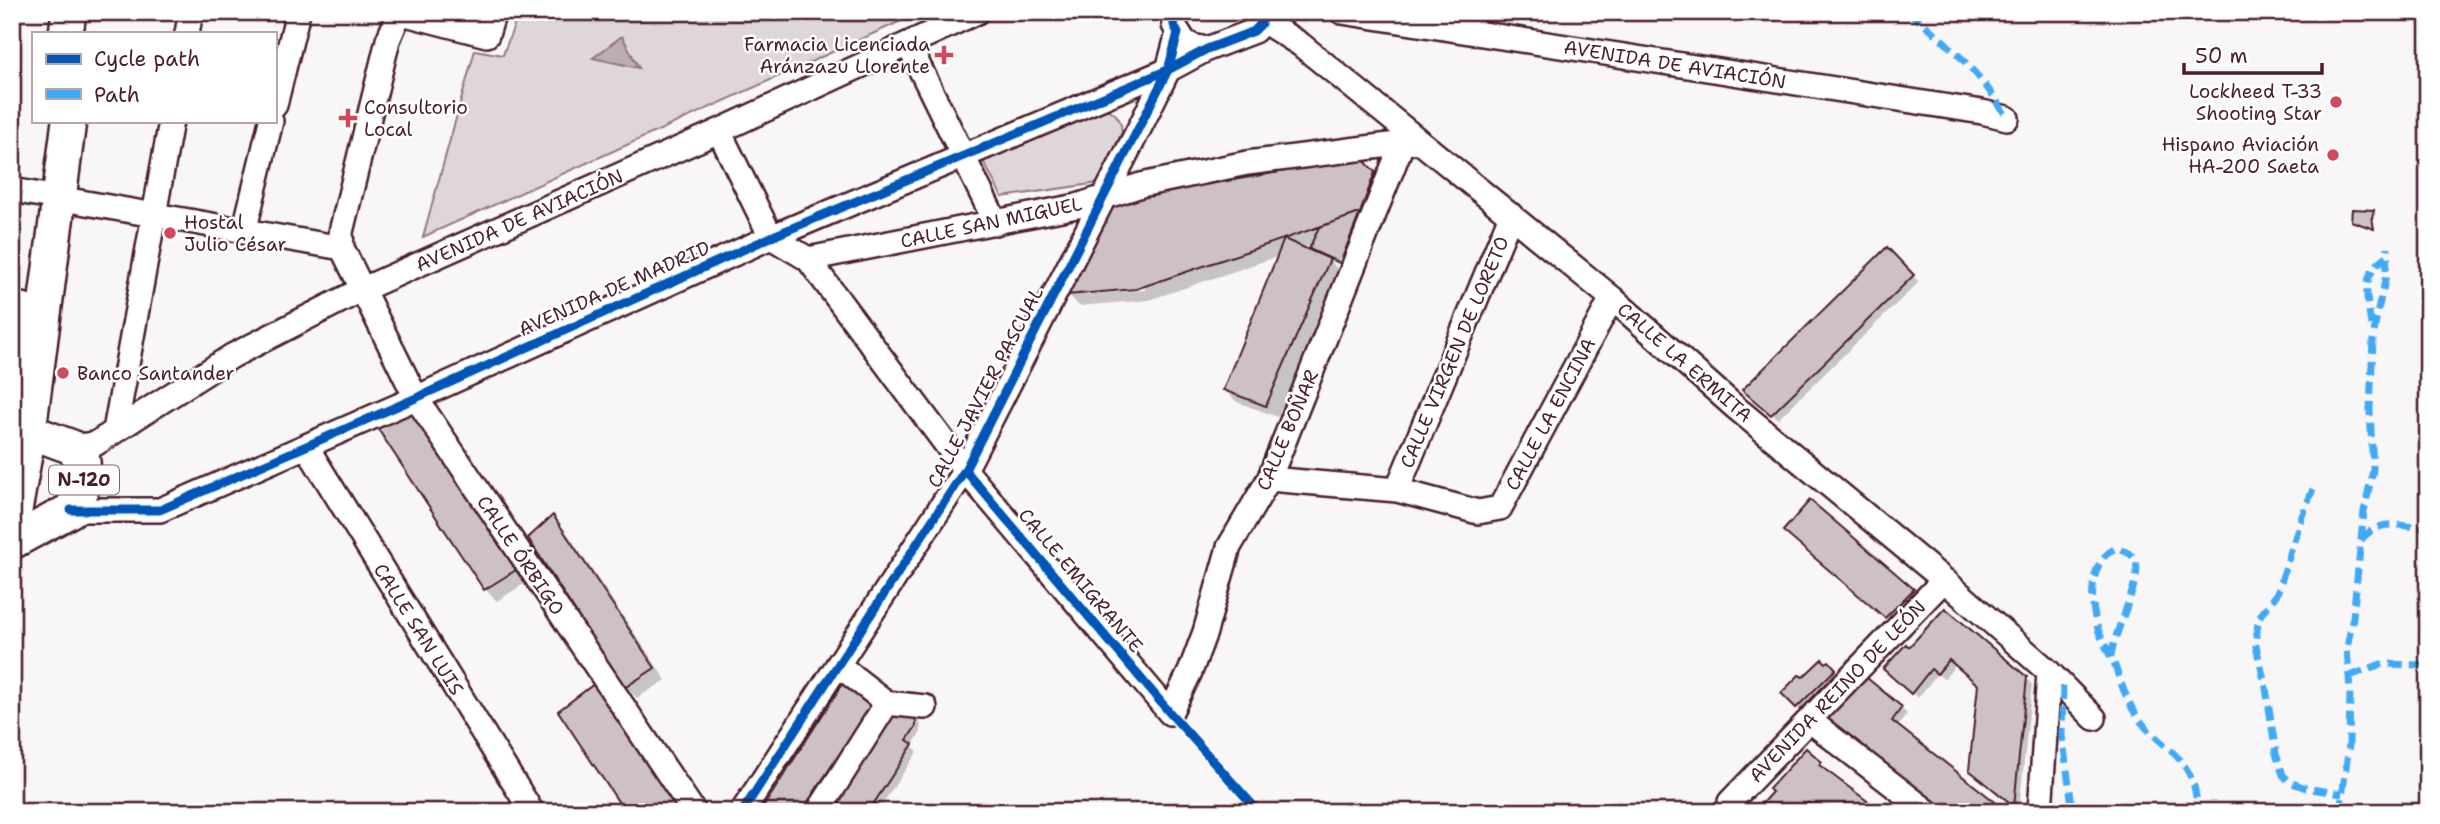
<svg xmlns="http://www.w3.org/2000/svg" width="2440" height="824" font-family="'Shantell Sans',sans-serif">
<rect width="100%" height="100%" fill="#f8f6f7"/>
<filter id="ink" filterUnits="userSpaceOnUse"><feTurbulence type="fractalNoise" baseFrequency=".0143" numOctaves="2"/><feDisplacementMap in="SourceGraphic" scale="14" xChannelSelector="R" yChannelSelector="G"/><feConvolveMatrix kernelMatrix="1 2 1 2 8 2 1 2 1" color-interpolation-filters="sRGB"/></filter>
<g filter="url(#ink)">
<!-- green -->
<path fill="#ded6d9" stroke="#947a82" stroke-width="2" d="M519,12H921L423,237L475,50L503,55Z
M1097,107C1113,109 1121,116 1122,132L1098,183L1002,197L981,157Z"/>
<!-- water -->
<path fill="#bdadb0" stroke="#8f747b" stroke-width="2" d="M622,36L639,68L593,58Z"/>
<!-- shadow -->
<path fill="#0003" fill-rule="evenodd" d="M1361,160L1386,185L1346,268L1330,261L1341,272L1278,417L1237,402L1225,390L1279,256L1149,300L1079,306L1068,294ZM1314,244L1312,249L1317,255L1302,248ZM1145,287V290L1084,295V291Z
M2374,211L2376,213L2373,220L2375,230L2353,221Z
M1887,250L1919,282L1778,419L1750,396Z
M412,408L527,582L497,601L485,589Z
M1810,503L1919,596L1892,622L1791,536Z
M553,518L565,530L666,680L637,698L625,686Z
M1906,647L2026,678L2032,685L2019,810L1977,775L1980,685L1956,665L1944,679L1937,674L1918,698L1891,674Z
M1828,663L1840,675L1803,713L1783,693Z
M844,686L878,711L810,812H762Z
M594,687L606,698L682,812H627Z
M1901,708L1907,714L1897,728L1830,730Z
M914,715L920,721L921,732L912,746L918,751L877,812H829Z
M1821,763L1826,769L1824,771L1878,812H1821L1815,807L1811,812H1756Z"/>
<!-- building -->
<path fill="#cdc1c4" stroke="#4a1f2b" stroke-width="2" d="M1362,158L1375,172L1360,213L1136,289L1066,295L1106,212L1121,199Z
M2352,209L2374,210L2372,217L2374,229L2351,221Z
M1360,213L1340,263L1309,249L1319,227Z
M1284,239L1330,259L1266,406L1223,390Z
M1887,247L1914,275L1771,415L1742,390Z
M412,406L516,570L484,590L374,423Z
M1810,500L1914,589L1885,618L1783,531Z
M553,515L655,668L624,688L528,538Z
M1945,608L2027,677L2014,806L1969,770L1978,685L1949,660L1937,674L1931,669L1911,694L1883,669L1906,644L1909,647Z
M1822,659L1826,663L1829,661L1836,669L1796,708L1781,693L1799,675L1803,677Z
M1867,678L1902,707L1892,721L2008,812H1941L1822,725Z
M843,683L873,704L801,812H760Z
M594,684L680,812H625L558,711Z
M894,709L915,713L916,726L907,740L913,744L868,812H827Z
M1806,748L1822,762L1819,765L1874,806L1870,812H1819L1808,803L1801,812H1754L1772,792L1769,789Z"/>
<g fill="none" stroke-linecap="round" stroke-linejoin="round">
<defs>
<path id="minor" d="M398,12L487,35L494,12
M400,12L388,40L341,232L342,248L416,398L694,812
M1174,12V25L1184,41L1192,46L1207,49L1254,31L1261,24L1262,12
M1342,12L1982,112L2007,118
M1263,21L1300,44L1612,298L1735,407L1944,580L2049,672L2094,718
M187,33L191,12
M908,44L996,223
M275,105L298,12
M719,131L771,237L808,259L965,470L1170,713L1190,672L1205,632L1229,547L1269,479L1402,144
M12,190L342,248
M244,232L271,121
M808,259L1077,206L1141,185L1247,163L1413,142
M115,431L171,121
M306,446L532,812
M72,447L95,444L232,356L361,290L719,131L977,12
M1269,479L1397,490L1478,512L1500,508L1612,298
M1397,490L1511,215
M71,510H160L416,398L771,237L1168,70L1207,49
M838,665L887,703L925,707
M1809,720L1928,812
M1730,802L1944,580
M742,812L965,470L1144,119L1168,70L1178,33
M818,812L887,703
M2040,812L2049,672"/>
<path id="highway" d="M66,33L69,12
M12,370L22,310
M12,442L42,436L72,447L83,461L84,476L81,492L71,510L12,542
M12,527L28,438L69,121"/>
</defs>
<!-- minor casing -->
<use href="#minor" stroke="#4a1f2b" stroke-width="28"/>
<!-- highway casing -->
<use href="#highway" stroke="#4a1f2b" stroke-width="38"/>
<!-- minor -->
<use href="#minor" stroke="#fff" stroke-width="23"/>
<!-- highway -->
<use href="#highway" stroke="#fff" stroke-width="33"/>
<!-- quiet -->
<path stroke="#3fa9f5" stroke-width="7" stroke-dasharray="14 7" stroke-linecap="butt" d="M1909,12C1947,42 1984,76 2007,118
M2371,325C2367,295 2359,276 2387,256
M2313,489L2302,516L2277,594L2259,617L2255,642L2266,688L2276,754L2283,775L2290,782L2306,788L2342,794
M2361,540C2380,517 2402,526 2428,529
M2111,657C2113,633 2142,581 2136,562C2133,553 2123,550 2114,549C2087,563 2090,608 2099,632C2104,644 2110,655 2115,666C2122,686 2129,708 2143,724C2157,741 2176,751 2187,770C2195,783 2197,797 2197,812
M2350,676L2381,664L2428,665
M2063,686L2062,735L2073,812
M2340,812L2349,745L2350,690L2347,648L2353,617L2364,511L2373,470L2370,410L2373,340L2377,314L2385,281L2388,247
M2350,812L2365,806H2428"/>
<defs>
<path id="cycleway" d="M965,470L1170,713L1259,812
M71,510H160L416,398L771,237L1168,70L1207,49L1254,31L1261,24L1262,12
M742,812L965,470L1168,70L1178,33L1174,25V12"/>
</defs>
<!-- cycleway casing -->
<use href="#cycleway" stroke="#fff" stroke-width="13"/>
<!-- cycleway -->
<use href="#cycleway" stroke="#0057b8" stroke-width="9"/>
</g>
</g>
<!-- markers -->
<g fill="#d1495b" stroke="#fff" stroke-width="2.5">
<path d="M940.5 44.5h7v7h7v7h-7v7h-7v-7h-7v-7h7z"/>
<circle cx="2336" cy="102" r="7"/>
<path d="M344.5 107.5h7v7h7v7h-7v7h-7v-7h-7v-7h7z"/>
<circle cx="2333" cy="155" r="7"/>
<circle cx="170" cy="233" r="7"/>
<circle cx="63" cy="373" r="7"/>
</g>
<g text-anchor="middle" stroke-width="5" stroke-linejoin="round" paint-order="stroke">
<!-- shield labels -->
<rect fill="#fff" stroke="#80626b" stroke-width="2" x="49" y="465.5" width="70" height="29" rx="5"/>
<g font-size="18" font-weight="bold" fill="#4a1f2b">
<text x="84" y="486">N-120</text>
</g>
<!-- poi labels -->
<g font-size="19" fill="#4a1f2b" stroke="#fff" text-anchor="end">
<text x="930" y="51">Farmacia Licenciada<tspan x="930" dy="22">Aránzazu Llorente</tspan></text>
<text x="2322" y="98">Lockheed T-33<tspan x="2322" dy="22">Shooting Star</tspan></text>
<text x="364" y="114" text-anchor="start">Consultorio<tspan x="364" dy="22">Local</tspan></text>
<text x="2319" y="151">Hispano Aviación<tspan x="2319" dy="22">HA-200 Saeta</tspan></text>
<text x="184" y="229" text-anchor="start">Hostal<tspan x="184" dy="22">Julio César</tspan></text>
<text x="77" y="380" text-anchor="start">Banco Santander</text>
</g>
<!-- street labels -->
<g font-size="19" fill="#4a1f2b" stroke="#fff">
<text transform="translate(1675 64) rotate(9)" y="7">AVENIDA DE AVIACIÓN</text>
<text transform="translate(519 220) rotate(-24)" y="7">AVENIDA DE AVIACIÓN</text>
<text transform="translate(991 222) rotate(-12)" y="7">CALLE SAN MIGUEL</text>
<text transform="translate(614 288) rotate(-24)" y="7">AVENIDA DE MADRID</text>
<text transform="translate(1454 352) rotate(-67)" y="7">CALLE VIRGEN DE LORETO</text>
<text transform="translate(1685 362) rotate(41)" y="7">CALLE LA ERMITA</text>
<text transform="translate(985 387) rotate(-62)" y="7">CALLE JAVIER PASCUAL</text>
<text transform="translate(1550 414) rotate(-62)" y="7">CALLE LA ENCINA</text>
<text transform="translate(1287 430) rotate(-67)" y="7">CALLE BOÑAR</text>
<text transform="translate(521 555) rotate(56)" y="7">CALLE ÓRBIGO</text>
<text transform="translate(1081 580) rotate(50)" y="7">CALLE EMIGRANTE</text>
<text transform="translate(419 629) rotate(58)" y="7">CALLE SAN LUIS</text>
<text transform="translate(1837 691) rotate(-46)" y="7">AVENIDA REINO DE LEÓN</text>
</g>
</g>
<!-- margin -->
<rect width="2440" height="824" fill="none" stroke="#fff" stroke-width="42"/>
<rect x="21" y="21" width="2398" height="782" fill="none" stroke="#4a1f2b" stroke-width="2.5" filter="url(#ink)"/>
<!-- legend -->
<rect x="32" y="32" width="245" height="91" fill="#ffffff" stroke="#b7a5aa" stroke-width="2"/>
<rect x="46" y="54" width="35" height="10" fill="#0057b8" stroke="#b7a5aa" stroke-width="2"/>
<text x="94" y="66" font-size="21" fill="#4a1f2b">Cycle path</text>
<rect x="46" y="89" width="35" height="10" fill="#3fa9f5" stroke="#b7a5aa" stroke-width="2"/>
<text x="94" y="102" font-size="21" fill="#4a1f2b">Path</text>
<!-- scale -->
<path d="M2184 63v10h138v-10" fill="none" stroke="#4a1f2b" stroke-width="3.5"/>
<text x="2195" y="63" font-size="21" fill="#4a1f2b" stroke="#ffffff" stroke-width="5" paint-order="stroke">50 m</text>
</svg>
